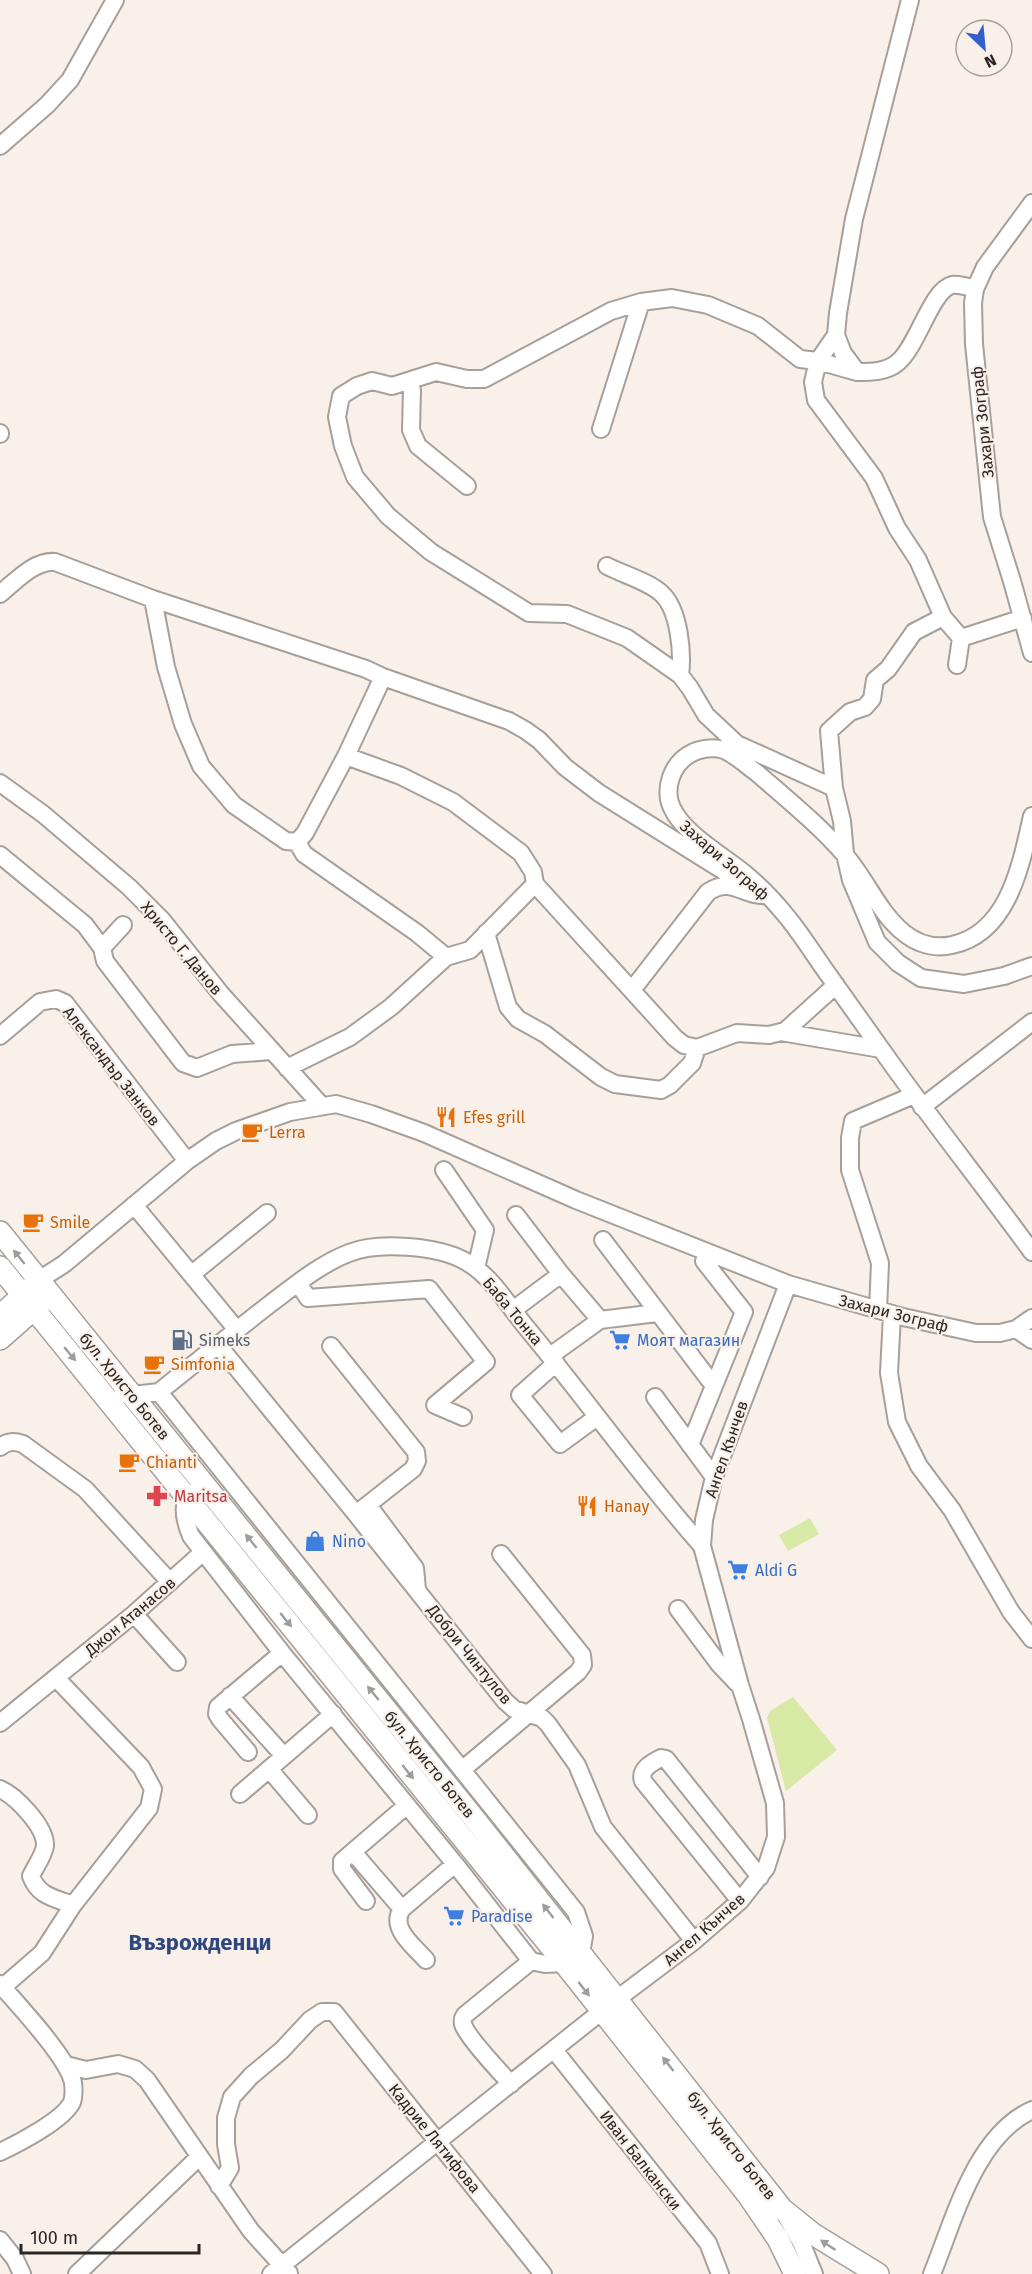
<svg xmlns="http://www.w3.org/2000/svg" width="1032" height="2274" font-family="'Fira Sans',sans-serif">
<rect width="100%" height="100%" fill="#f9f0ea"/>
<!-- green -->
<path fill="#d7e9a4" d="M810,1518L819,1534L788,1551L779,1535Z
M793,1697L837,1750L786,1791L767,1718L770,1711Z"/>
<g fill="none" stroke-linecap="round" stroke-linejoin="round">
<defs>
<path id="minor" d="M910,0L854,219L838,313L836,335L843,353L857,372C871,372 886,372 897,363C917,348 931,290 952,285C960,284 968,287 975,289
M0,146L47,105L70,80L115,0
M1032,203L985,267L975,289L973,303L974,344L992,517L1012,581L1032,653
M836,335L818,361L813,382L816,400L874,478L897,528L918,560L943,617L961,638L957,665
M857,372L818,361L800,359L758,326L708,305L672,298L641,302L611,311L484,379H467L436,372L392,386L372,381L357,386L341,396L337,417L343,446L355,477L388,516L431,552L529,613L567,614L627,638L680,675L690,688L706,715L737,744L834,788L842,821L845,854L851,880L877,942L898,963L921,978L964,984L1004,976L1032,966
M408,382L412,390L411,430L418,446L467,486
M601,429L641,302
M0,434V433
M607,566C622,574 650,582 662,594C679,610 683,652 680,675
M0,594C15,582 34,560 55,562L153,599L366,669L383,677L509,721L525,730L539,740L565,767L599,793L738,880
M153,599L166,667L183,724L201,766L234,805L286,841L297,842L305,833L346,756L383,677
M961,638L1023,618
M346,756L401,776L453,802L521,853L533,872L535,884L675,1038L684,1045L697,1048L737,1033L769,1035L785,1031L836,985
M0,783L43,814L129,887L162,920L221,994L321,1105
M834,788L829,731L850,712L865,707L872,699L875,680L888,669L914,632L943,617
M1032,816C1021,864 1009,933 952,945C934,949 918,944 904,933C879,913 866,879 845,855C819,825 787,799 757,773C747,766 736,755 724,750C714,747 700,748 690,754C672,764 663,789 672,808C684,834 722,855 744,873C760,886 775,902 788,918C801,934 813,953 825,970C847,1001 869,1032 891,1063C937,1127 986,1189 1032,1252
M297,842L304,854L417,933L446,957
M0,855L85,925L102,948L105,961L183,1063L197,1068L232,1054L272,1051
M486,933L508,1007L518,1019L545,1034L601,1077L615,1084L661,1090L670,1085L692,1063L697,1048
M102,948L123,925
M632,990L708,892C732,876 743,897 767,895
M781,1032L881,1049
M0,1036L40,1002L56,999L65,1003L187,1161
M287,1068L350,1037L391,1007L446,957L470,950L535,884
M922,1107L1032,1022
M444,1170L485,1230L476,1268
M134,1205L237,1330
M516,1215L561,1274L600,1320
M603,1240L714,1386
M192,1274L267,1213
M39,1280L64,1264L187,1161L216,1141L236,1131L290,1112L336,1104L371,1114L424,1133L576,1200L788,1284L903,1317L976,1333H1000L1016,1329L1032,1318
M298,1283L308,1298L429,1289L486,1362L435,1405L463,1417
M513,1310L561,1274
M878,1310L880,1263L850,1170V1138L853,1121L914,1095
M892,1314L889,1373L897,1422L919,1466L952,1510L1011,1612L1032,1639
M1016,1329L1032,1340
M218,1345L356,1514L505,1701L514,1709L542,1718L548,1724L577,1765L603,1827L694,1941
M331,1346L416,1452L417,1461L413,1469L356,1514
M550,1356L600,1320L657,1313
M556,1363L520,1395L560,1444L597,1417
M159,1392L576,1912L584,1936L581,1953
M122,1394L133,1395L159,1392C196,1362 233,1333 270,1304C294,1286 320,1264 349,1253C378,1241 438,1246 465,1261C491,1275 508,1305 526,1327C586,1399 640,1476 702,1546
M655,1397L714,1477
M690,1445L744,1312L704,1261
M0,1447C8,1441 14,1441 23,1444L85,1489L170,1582
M191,1493C180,1504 186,1524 191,1536L282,1653L455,1864L531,1961L545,1964L564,1963
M368,1505L415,1568L417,1589
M678,1609L719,1664L737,1683
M134,1614L177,1662
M230,1696L284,1756
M0,1723L134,1614L202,1553
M248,1752L220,1719L217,1714L218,1707L282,1653
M269,1769L308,1815
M463,1769L578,1672L583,1665L582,1655L501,1554
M0,1789C16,1796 46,1827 45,1846C44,1855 35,1867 31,1876C38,1896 54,1898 73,1905
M240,1794L333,1714
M353,1852L402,1909
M366,1901L342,1869V1861L406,1806
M740,1901L643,1781C639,1769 652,1763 661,1758L666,1759L760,1877
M426,1960C414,1946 389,1928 402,1909L455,1864
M0,1984C19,2006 64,2054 72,2079C74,2084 74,2097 72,2102C64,2120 17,2144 0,2152
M3,1987L42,1953L73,1905L149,1808L153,1789L141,1767L56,1678
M554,2050L708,2243L720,2274
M66,2065L86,2070L118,2064L135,2069L147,2080L251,2231L289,2273
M511,2084C501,2073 466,2036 463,2024C462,2019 463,2018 465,2015L531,1961
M219,2186L230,2168L226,2144V2118L232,2097L251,2076L282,2050L310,2020L322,2012H334L543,2274
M786,2216L801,2242L814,2274
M0,2240L15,2259L22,2274
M77,2274L199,2157
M271,2274L617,1999L694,1941L740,1901L766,1868L776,1837L775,1803L751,1719L740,1685L702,1546L704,1520L714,1477L788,1284
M932,2274C954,2220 975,2136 1032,2110"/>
<path id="major" d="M0,1232L477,1822L782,2209L813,2234L878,2274
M0,1267L564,1963L748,2195L778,2239L795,2274
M0,1316L32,1287
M0,1339L44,1300"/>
</defs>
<!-- minor casing -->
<use href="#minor" stroke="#a79f99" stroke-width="20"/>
<!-- major casing -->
<use href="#major" stroke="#a79f99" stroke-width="24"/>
<!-- minor -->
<use href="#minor" stroke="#fff" stroke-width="16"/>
<!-- major -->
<use href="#major" stroke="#fff" stroke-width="21"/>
</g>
<!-- one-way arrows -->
<defs><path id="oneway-solid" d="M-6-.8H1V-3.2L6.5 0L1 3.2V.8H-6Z" transform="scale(1.5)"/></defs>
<g fill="#9f9d9c">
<use href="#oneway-solid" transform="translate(19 1257) rotate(-129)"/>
<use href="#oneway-solid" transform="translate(70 1354) rotate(50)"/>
<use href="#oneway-solid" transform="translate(251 1541) rotate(-129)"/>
<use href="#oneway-solid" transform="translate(286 1620) rotate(51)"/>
<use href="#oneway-solid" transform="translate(373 1693) rotate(-129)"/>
<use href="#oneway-solid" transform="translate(408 1772) rotate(51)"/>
<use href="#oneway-solid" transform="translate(548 1911) rotate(-128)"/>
<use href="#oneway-solid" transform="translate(584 1989) rotate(52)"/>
<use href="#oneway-solid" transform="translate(668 2064) rotate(-128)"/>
<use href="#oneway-solid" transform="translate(828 2245) rotate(-146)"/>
</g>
<!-- icons -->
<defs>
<symbol id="restaurant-bare" viewBox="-9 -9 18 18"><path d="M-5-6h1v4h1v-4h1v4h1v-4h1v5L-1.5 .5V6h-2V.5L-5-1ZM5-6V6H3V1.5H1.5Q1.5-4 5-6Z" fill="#e8710a" stroke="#f9f0ea" stroke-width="2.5" paint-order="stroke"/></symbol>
<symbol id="cafe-bare" viewBox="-9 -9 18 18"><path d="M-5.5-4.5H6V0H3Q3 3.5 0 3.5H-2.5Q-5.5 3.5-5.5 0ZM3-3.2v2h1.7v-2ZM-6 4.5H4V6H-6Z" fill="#e8710a" stroke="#f9f0ea" stroke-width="2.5" paint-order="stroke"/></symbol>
<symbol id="fuel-bare" viewBox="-9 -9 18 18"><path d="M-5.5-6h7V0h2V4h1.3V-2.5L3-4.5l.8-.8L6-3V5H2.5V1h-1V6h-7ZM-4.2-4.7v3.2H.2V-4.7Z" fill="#5c6f8a" stroke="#f9f0ea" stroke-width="2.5" paint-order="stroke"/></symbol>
<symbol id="supermarket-bare" viewBox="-9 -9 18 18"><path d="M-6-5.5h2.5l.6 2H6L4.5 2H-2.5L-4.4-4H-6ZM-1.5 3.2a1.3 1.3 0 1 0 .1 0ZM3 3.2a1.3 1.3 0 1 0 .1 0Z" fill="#3f7fe0" stroke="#f9f0ea" stroke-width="2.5" paint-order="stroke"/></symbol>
<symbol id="pharmacy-bare" viewBox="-9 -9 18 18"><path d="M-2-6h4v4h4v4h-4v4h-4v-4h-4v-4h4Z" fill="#e0444e" stroke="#f9f0ea" stroke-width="2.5" paint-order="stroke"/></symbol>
<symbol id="shop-bare" viewBox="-9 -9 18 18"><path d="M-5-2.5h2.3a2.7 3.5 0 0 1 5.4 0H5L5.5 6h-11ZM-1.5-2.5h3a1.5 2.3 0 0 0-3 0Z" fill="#3f7fe0" stroke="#f9f0ea" stroke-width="2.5" paint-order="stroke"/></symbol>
</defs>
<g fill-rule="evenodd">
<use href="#restaurant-bare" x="431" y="1102" width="30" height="30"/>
<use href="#cafe-bare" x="237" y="1117" width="30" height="30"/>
<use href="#cafe-bare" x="18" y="1207" width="30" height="30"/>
<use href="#fuel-bare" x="167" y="1325" width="30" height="30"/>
<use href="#supermarket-bare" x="605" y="1325" width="30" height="30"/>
<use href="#cafe-bare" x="139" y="1349" width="30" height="30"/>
<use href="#cafe-bare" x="114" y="1447" width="30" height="30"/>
<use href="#pharmacy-bare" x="142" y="1481" width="30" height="30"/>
<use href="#restaurant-bare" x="572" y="1491" width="30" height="30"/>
<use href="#shop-bare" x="300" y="1526" width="30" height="30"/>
<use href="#supermarket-bare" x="723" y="1555" width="30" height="30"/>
<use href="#supermarket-bare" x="439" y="1901" width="30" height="30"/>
</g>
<g text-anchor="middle" stroke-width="4.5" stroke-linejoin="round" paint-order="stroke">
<!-- street labels -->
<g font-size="16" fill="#2a2624" stroke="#f9f0ea">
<text transform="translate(982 422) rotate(-96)" y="6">Захари Зограф</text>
<text transform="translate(725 860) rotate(41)" y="6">Захари Зограф</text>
<text transform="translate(182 948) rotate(50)" y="6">Христо Г. Данов</text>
<text transform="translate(112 1066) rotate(52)" y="6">Александър Занков</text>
<text transform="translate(513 1311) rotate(50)" y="6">Баба Тонка</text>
<text transform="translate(894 1313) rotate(14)" y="6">Захари Зограф</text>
<text transform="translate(125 1386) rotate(51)" y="6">бул. Христо Ботев</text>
<text transform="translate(726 1449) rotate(-71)" y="6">Ангел Кънчев</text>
<text transform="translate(130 1616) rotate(-40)" y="6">Джон Атанасов</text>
<text transform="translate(470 1654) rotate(51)" y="6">Добри Чинтулов</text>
<text transform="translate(430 1764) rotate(51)" y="6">бул. Христо Ботев</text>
<text transform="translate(704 1929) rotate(-41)" y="6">Ангел Кънчев</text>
<text transform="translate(435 2138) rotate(51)" y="6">Кадрие Лятифова</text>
<text transform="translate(732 2145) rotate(52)" y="6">бул. Христо Ботев</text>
<text transform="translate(641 2160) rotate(52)" y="6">Иван Балкански</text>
</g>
<!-- food labels -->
<g font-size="16" fill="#c56008" stroke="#f9f0ea" text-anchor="start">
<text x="463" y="1123">Efes grill</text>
<text x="269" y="1138">Lerra</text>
<text x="50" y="1228">Smile</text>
<text x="171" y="1370">Simfonia</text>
<text x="146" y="1468">Chianti</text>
<text x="604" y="1512">Hanay</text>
</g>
<!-- service labels -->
<g font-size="16" fill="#4e5e75" stroke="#f9f0ea" text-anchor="start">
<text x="199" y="1346">Simeks</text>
</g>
<!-- shop labels -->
<g font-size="16" fill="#366cbe" stroke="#f9f0ea" text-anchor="start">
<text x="637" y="1346">Моят магазин</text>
<text x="332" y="1547">Nino</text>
<text x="755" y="1576">Aldi G</text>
<text x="471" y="1922">Paradise</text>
</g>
<!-- health labels -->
<g font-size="16" fill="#be3a42" stroke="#f9f0ea" text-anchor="start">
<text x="174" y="1502">Maritsa</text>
</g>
<!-- district labels -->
<g font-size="22" font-weight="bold" fill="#2e477f" stroke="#f9f0ea">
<text x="200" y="1950">Възрожденци</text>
</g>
</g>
<!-- north arrow -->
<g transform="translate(984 48) rotate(154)"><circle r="28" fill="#f9f0ea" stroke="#a69f9b" stroke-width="1.5"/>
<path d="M0-4.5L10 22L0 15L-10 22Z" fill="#335ece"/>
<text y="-9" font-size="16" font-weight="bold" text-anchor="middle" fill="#2a2624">N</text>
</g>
<!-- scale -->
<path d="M21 2244v9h178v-9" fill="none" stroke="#2a2624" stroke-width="3"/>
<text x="30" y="2244" font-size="18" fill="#2a2624" stroke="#f9f0ea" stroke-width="4.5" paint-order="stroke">100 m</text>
</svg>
